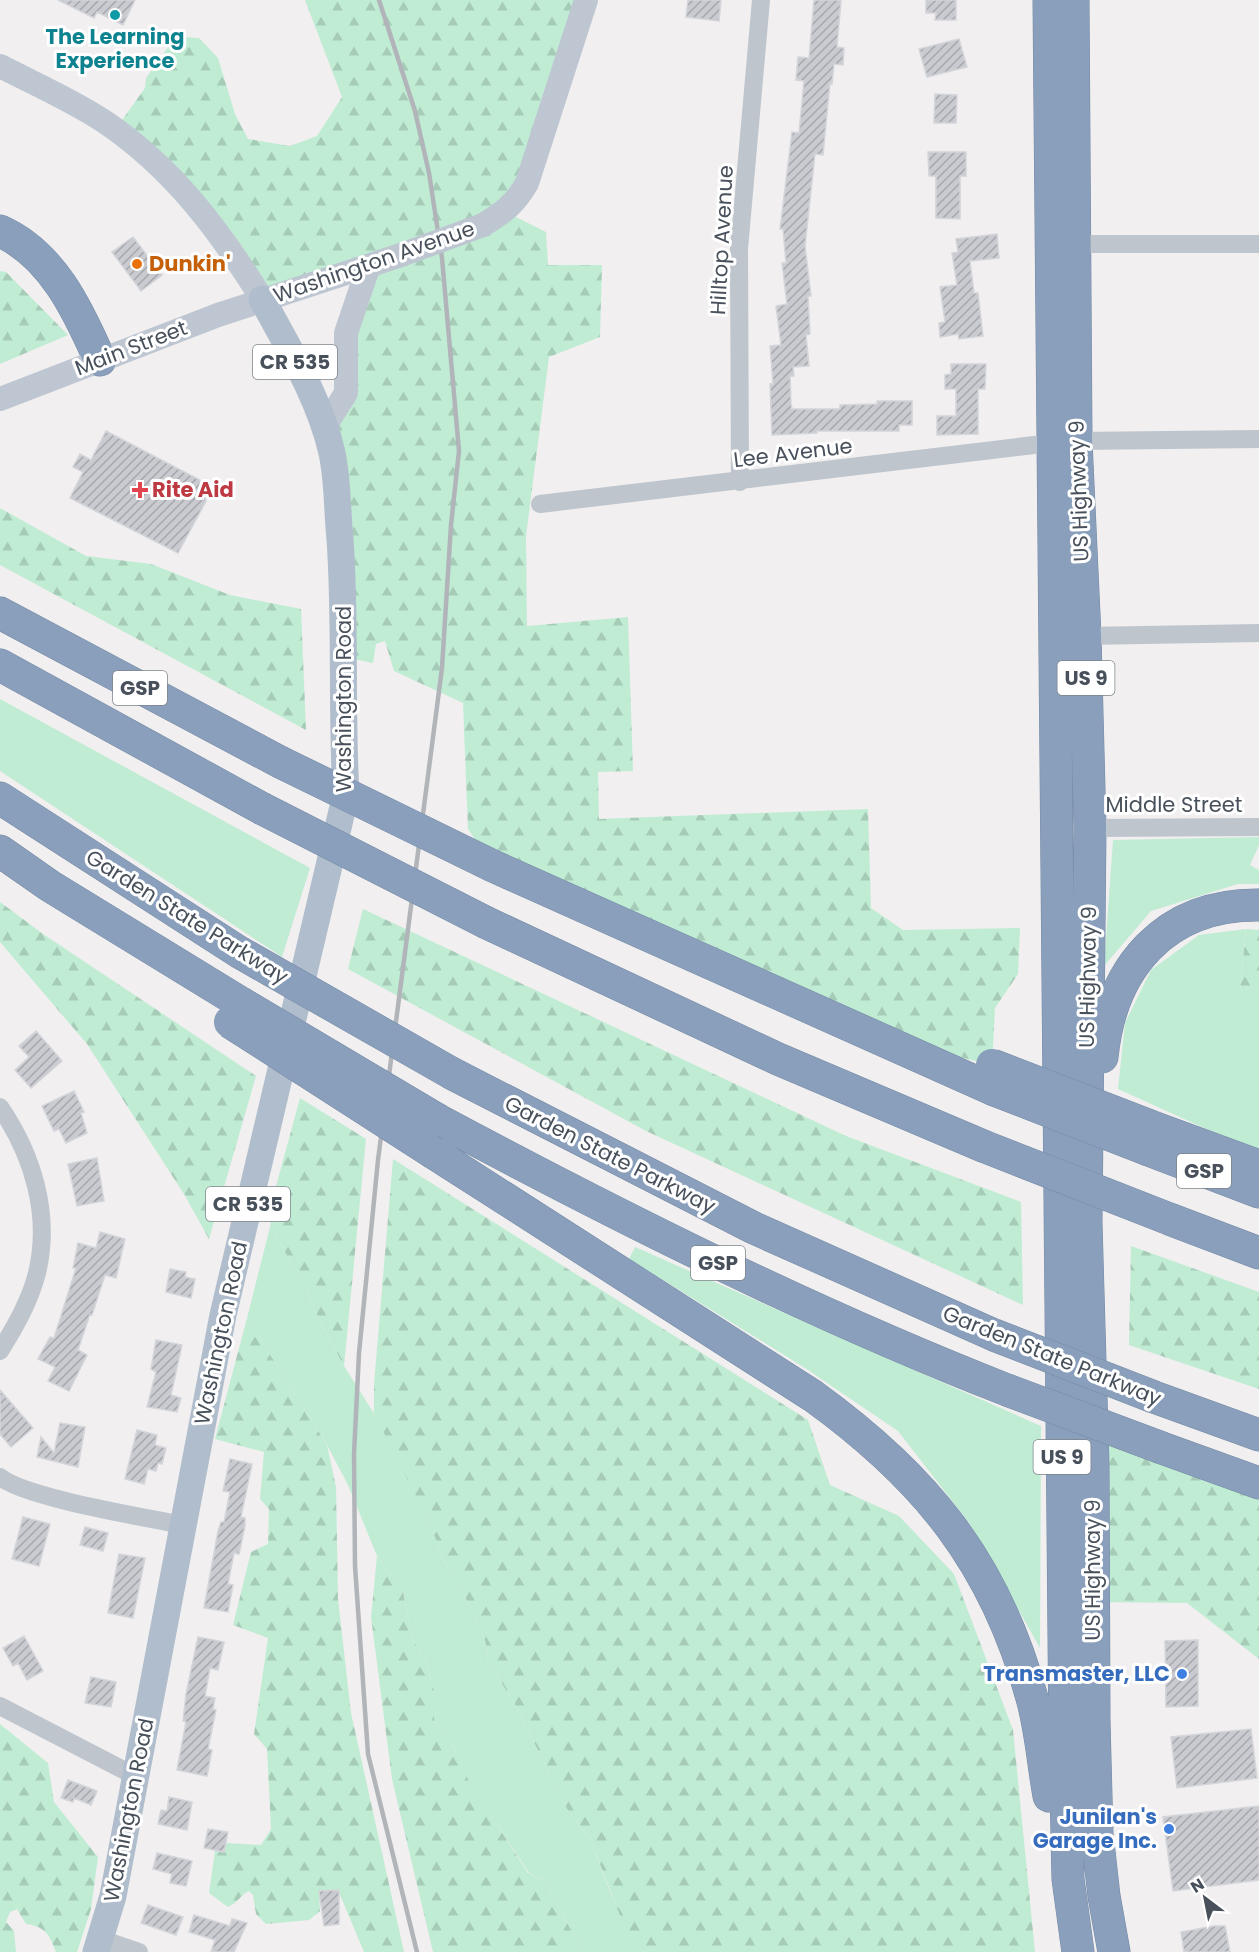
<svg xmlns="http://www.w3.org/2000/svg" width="1259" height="1952" font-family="Poppins,sans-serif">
<defs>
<pattern id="forest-firs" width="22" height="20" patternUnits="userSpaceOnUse" patternTransform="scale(1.5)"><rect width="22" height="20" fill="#c0ecd4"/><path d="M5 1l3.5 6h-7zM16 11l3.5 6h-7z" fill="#a6ccb8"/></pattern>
<pattern id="building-hatch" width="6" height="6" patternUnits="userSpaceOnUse" patternTransform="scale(1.5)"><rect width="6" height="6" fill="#c9cbd1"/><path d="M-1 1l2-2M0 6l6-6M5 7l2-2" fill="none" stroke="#a5a7ad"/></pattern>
</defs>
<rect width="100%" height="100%" fill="#f1efef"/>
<!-- green -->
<path fill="#c0ecd4" d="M0,699L310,868L282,957L0,771Z
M1259,837V845L1250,865L1259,870V884H1238L1151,911L1104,966L1113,840Z
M1246,929L1240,990L1259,986V1153L1118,1089L1125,1023L1151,970L1199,935Z
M270,1227L307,1289L317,1316L344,1366L385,1431L428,1520L446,1565L460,1586L485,1640L488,1660L518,1710L567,1809L590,1839L611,1894L634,1942L644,1952H583L545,1882L529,1873L463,1773L455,1750L434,1719V1691L425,1659L411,1636L403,1591L377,1556L348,1485L327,1445L247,1318Z
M635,1247L1041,1426L1040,1648L970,1524L898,1431L805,1368L629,1259Z"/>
<!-- forest -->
<path fill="url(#forest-firs)" d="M305,0H586L506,212L546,232L548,265H602L600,337L549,357L526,536L527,626L628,617L633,771L598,772L599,819L868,809L871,908L903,930L1020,928L1018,974L995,1008L992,1065L883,1038L493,866L468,829L463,703L394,671L385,641L376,644L373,663L344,657L332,453L368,268L262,299L115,130L145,88L146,78L169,46L183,37L199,38L218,58L235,114L248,139L290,146L317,136L342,97Z
M0,271L6,272L68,335L0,364Z
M0,508L86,556L151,564L230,595L301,609L306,730L0,565Z
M0,902L43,934L256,1076L209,1239L184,1194L87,1044L0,942Z
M363,909L846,1136L1021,1202L1023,1305L646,1131L348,969Z
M1246,929L1259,930V986L1240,990Z
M300,1098L366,1139L344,1366L317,1316L307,1289L270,1227L275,1190Z
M393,1159L808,1420L830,1485L899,1516L954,1574L1013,1730L1035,1952H644L634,1942L623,1923L590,1839L567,1809L518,1710L488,1660L485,1640L460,1586L446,1565L428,1520L374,1413V1384Z
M1131,1246L1259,1292V1389L1129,1345Z
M247,1318L327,1445L336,1487L338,1599L351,1713L404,1952H364L338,1890L319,1892L320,1911L309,1920L266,1924L256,1914L253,1895L249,1891C240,1895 239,1902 228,1907L209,1893L215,1851L224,1852L226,1843L261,1845L271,1829L267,1749L254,1734L268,1638L233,1625L251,1552L268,1544L269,1509L260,1499L264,1452L215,1439Z
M1093,1438L1259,1483V1659L1187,1603L1093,1602Z
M377,1556L403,1591L411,1636L425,1659L434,1691V1719L455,1750L464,1773L528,1873L545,1882L583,1952H433L392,1779L371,1617Z
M0,1724L48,1763L54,1802L98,1857L91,1909L77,1952H56C49,1934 46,1927 26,1924L17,1909L10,1912L6,1922L14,1931L16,1952H0Z"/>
<!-- building -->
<path fill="url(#building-hatch)" stroke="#d3d5da" stroke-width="1.5" d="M58,0H135L123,25L97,12L94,18Z
M688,0H721L719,21L686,17Z
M814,0H841L837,47L844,48L843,65L834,64L832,84L830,83L823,155L815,154L805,246L811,296H808L810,334L806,335L809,366L793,367L794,376H790L791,404L792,409H840V405L877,404V401H912V425H899V431H817V433L772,435L770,384H773L770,346L781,345L776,306L787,304L782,263H786L783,229H780L792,132L799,133L804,81L796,80L798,57L809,58Z
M926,0H956V20H935L936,13H926Z
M959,39L967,67L927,77L919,49Z
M935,94L957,95L956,123H934Z
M928,152H966V176H960V219L936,218V176H929Z
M997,234L999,258L970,261L974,293H978L983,336L959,339L958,334L940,337L939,323L945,322L940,287L957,285L952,253L958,252L956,239Z
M133,237L162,275L141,291L112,252Z
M951,364H986L985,389H978V434L937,435V416H956V389H945V375L951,374Z
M106,431L200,480L205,486L206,501L178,553L70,498L83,472L73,467L80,454L91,460Z
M36,1031L62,1061L31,1088L15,1070L29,1057L19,1046Z
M74,1091L84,1112L81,1113L87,1133L66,1143L59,1129L54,1131L42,1106Z
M97,1158L104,1201L77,1206L68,1164Z
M100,1232L125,1239L116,1278L105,1275L92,1315L90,1314L78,1350L87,1355L69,1391L48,1381L55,1367L38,1359L50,1337L54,1338L76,1268H73L78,1243L96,1248Z
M170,1269L186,1272L185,1277L195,1279L191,1298L166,1292Z
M156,1340L182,1345L171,1395L181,1398L177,1412L147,1407L156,1372L151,1369Z
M0,1390L33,1428L11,1447L0,1434Z
M60,1423L85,1427L78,1467L37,1457L41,1437L54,1453Z
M137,1430L157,1435L155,1445L166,1448L162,1464L158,1463L156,1471L148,1469L144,1484L125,1479Z
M230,1459L252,1464L241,1517L245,1518V1526L239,1554L234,1553L228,1584L233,1585L228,1612L204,1608L218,1531L221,1522H224L230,1492L223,1491Z
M23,1517L50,1524L39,1566L12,1559Z
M85,1527L108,1533L103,1551L80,1545Z
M119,1554L145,1558L133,1618L108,1613Z
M24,1636L43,1671L27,1680L18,1663L13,1666L3,1648Z
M198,1637L224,1642L218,1670L210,1668L205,1696L215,1698L213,1709L216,1710L208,1749L212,1750L207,1776L177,1770L186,1722L183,1721L186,1694Z
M1198,1640V1706L1166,1707L1165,1641Z
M91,1677L116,1682L111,1707L85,1703Z
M1251,1729L1257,1778L1177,1788L1171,1737Z
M68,1780L97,1791L91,1805L74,1798L73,1802L61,1798Z
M169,1797L192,1802L187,1830L158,1824L161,1810L167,1811Z
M1259,1806V1880L1173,1891L1163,1817Z
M208,1829L228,1832L224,1852L204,1848Z
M157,1853L192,1861L186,1886L170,1883L172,1874L153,1869Z
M339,1890V1924L324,1926L319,1891Z
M148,1905L183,1917L176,1935L141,1923Z
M194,1915L230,1926L232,1919L247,1923L234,1952H211L215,1940L189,1932Z
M1214,1926H1225L1230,1952H1184L1181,1932Z"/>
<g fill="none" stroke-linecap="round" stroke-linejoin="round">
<defs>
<path id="highway" d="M1049,0L1065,1744L1068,1879L1078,1952
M1073,0L1076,441L1085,636L1090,828L1086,1223L1093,1466L1094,1721L1097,1834L1104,1896L1114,1952
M0,231C52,254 78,310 100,360
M0,613L280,762
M0,665L261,808
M0,798L239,952
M0,851L50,886L241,1003
M493,866L992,1089
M487,923L778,1059L983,1146
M1102,1057C1111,967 1165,904 1259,905
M453,1074L754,1228L994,1335
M438,1120C623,1219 811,1313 1007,1390
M1150,1126L1259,1166
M1149,1150L1259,1192
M434,1153L813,1396C925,1477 995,1562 1032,1698C1041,1730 1043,1763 1049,1796
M1172,1220L1259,1253
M1154,1397L1259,1435
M1162,1448L1259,1483"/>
</defs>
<!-- highway casing -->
<use href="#highway" stroke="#758aa6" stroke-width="33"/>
<!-- street -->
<path stroke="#bec5cd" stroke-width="18" d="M1076,244H1259
M1076,441L1259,439
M740,482L739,249L761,0
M540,504L1051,443
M1085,636L1259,633
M1090,828L1259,827
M0,1107C33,1155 51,1215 37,1273C30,1301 15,1327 0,1351
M0,1477C26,1498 144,1517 182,1525
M0,1706L137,1777
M101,1939L139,1952"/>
<!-- secondary -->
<path stroke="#bec6d2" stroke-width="24" d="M0,66C35,84 72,100 105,122C173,168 220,231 262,299
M483,225C503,213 515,204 527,183L586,0
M0,399L218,315L401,255
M325,426L346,393V333L368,268"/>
<!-- primary -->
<path stroke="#b0bdcc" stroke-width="27" d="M96,1952L113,1896L223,1315L346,794C341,709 346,624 340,539C337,510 338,481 332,453C320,399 288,347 262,299"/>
<!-- highway -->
<use href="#highway" stroke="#899fbb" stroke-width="32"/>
<!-- rail -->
<path stroke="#b1b4b9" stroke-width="4.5" d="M379,0L415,111L429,173L442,258L459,451L451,525L442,668L378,1160L359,1353L354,1454L355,1566L368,1754L417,1952"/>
<defs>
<path id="highway-bridge" d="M280,762L493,866
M261,808L487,923
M239,952L453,1074
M241,1003L438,1120
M230,1022L434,1153
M992,1065L1150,1126
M992,1089L1149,1150
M983,1146L1172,1220
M994,1335L1154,1397
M1007,1390L1162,1448"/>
</defs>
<!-- highway-bridge casing -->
<use href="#highway-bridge" stroke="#758aa6" stroke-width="33" stroke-linecap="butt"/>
<!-- secondary-bridge -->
<path stroke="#bec6d2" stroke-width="24" d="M401,255L483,225"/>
<!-- highway-bridge -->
<use href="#highway-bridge" stroke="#899fbb" stroke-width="32"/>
</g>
<!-- markers -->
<circle fill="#0f9aa8" stroke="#fff" stroke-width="2" cx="115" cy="15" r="6"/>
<circle fill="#e8710a" stroke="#fff" stroke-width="2" cx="137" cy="264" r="6"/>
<path fill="#e0444e" stroke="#fff" stroke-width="2" d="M137 481h6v6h6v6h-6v6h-6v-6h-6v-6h6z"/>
<g fill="#3f7fe0" stroke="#fff" stroke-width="2">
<circle cx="1182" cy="1674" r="6"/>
<circle cx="1169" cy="1829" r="6"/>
</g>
<g text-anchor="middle" stroke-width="6" stroke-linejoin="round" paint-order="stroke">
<!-- shield labels -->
<g fill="#fff" stroke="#7f858c" stroke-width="1.5">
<rect x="253" y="345" width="84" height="34" rx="4.5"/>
<rect x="1057.5" y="661" width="57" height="34" rx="4.5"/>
<rect x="113" y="671" width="54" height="34" rx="4.5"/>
<rect x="1177" y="1154" width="54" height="34" rx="4.5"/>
<rect x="206" y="1187" width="84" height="34" rx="4.5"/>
<rect x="691" y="1246" width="54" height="34" rx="4.5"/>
<rect x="1033.5" y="1440" width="57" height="34" rx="4.5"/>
</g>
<g font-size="20" font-weight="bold" fill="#48515b">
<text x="295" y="369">CR 535</text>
<text x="1086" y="685">US 9</text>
<text x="140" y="695">GSP</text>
<text x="1204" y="1178">GSP</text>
<text x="248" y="1211">CR 535</text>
<text x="718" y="1270">GSP</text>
<text x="1062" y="1464">US 9</text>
</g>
<!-- culture labels -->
<g font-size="21" font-weight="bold" fill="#0d838f" stroke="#fff">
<text x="115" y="44">The Learning<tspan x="115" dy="24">Experience</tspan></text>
</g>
<!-- street labels -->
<g font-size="21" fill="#48515b" stroke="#fff">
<text transform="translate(722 240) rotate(-87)" y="7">Hilltop Avenue</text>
<text transform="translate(374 262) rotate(-19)" y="7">Washington Avenue</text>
<text transform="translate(131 348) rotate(-21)" y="7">Main Street</text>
<text transform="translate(793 453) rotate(-7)" y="7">Lee Avenue</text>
<text transform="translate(1079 491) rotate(-92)" y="7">US Highway 9</text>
<text transform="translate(344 699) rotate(-90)" y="7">Washington Road</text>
<text x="1174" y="812">Middle Street</text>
<text transform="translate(187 917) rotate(32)" y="7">Garden State Parkway</text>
<text transform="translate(1088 977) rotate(-89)" y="7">US Highway 9</text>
<text transform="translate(610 1155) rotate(27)" y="7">Garden State Parkway</text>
<text transform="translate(221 1333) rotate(-78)" y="7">Washington Road</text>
<text transform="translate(1052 1356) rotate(22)" y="7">Garden State Parkway</text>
<text transform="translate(1093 1570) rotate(-90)" y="7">US Highway 9</text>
<text transform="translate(129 1810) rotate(-79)" y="7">Washington Road</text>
</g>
<!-- food labels -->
<g font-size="21" font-weight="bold" fill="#c56008" stroke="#fff" text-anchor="start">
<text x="149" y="271">Dunkin'</text>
</g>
<!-- health labels -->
<g font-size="21" font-weight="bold" fill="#be3a42" stroke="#fff" text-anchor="start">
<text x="152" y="497">Rite Aid</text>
</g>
<!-- shop labels -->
<g font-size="21" font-weight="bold" fill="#366cbe" stroke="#fff" text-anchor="end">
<text x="1170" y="1681">Transmaster, LLC</text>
<text x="1157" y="1824">Junilan's<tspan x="1157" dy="24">Garage Inc.</tspan></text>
</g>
</g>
<!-- north arrow -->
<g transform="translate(1205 1898) rotate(328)" stroke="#ffffff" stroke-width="4.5" paint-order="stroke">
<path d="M0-4.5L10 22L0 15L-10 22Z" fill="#48515b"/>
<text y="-9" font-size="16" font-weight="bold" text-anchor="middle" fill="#48515b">N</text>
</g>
</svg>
